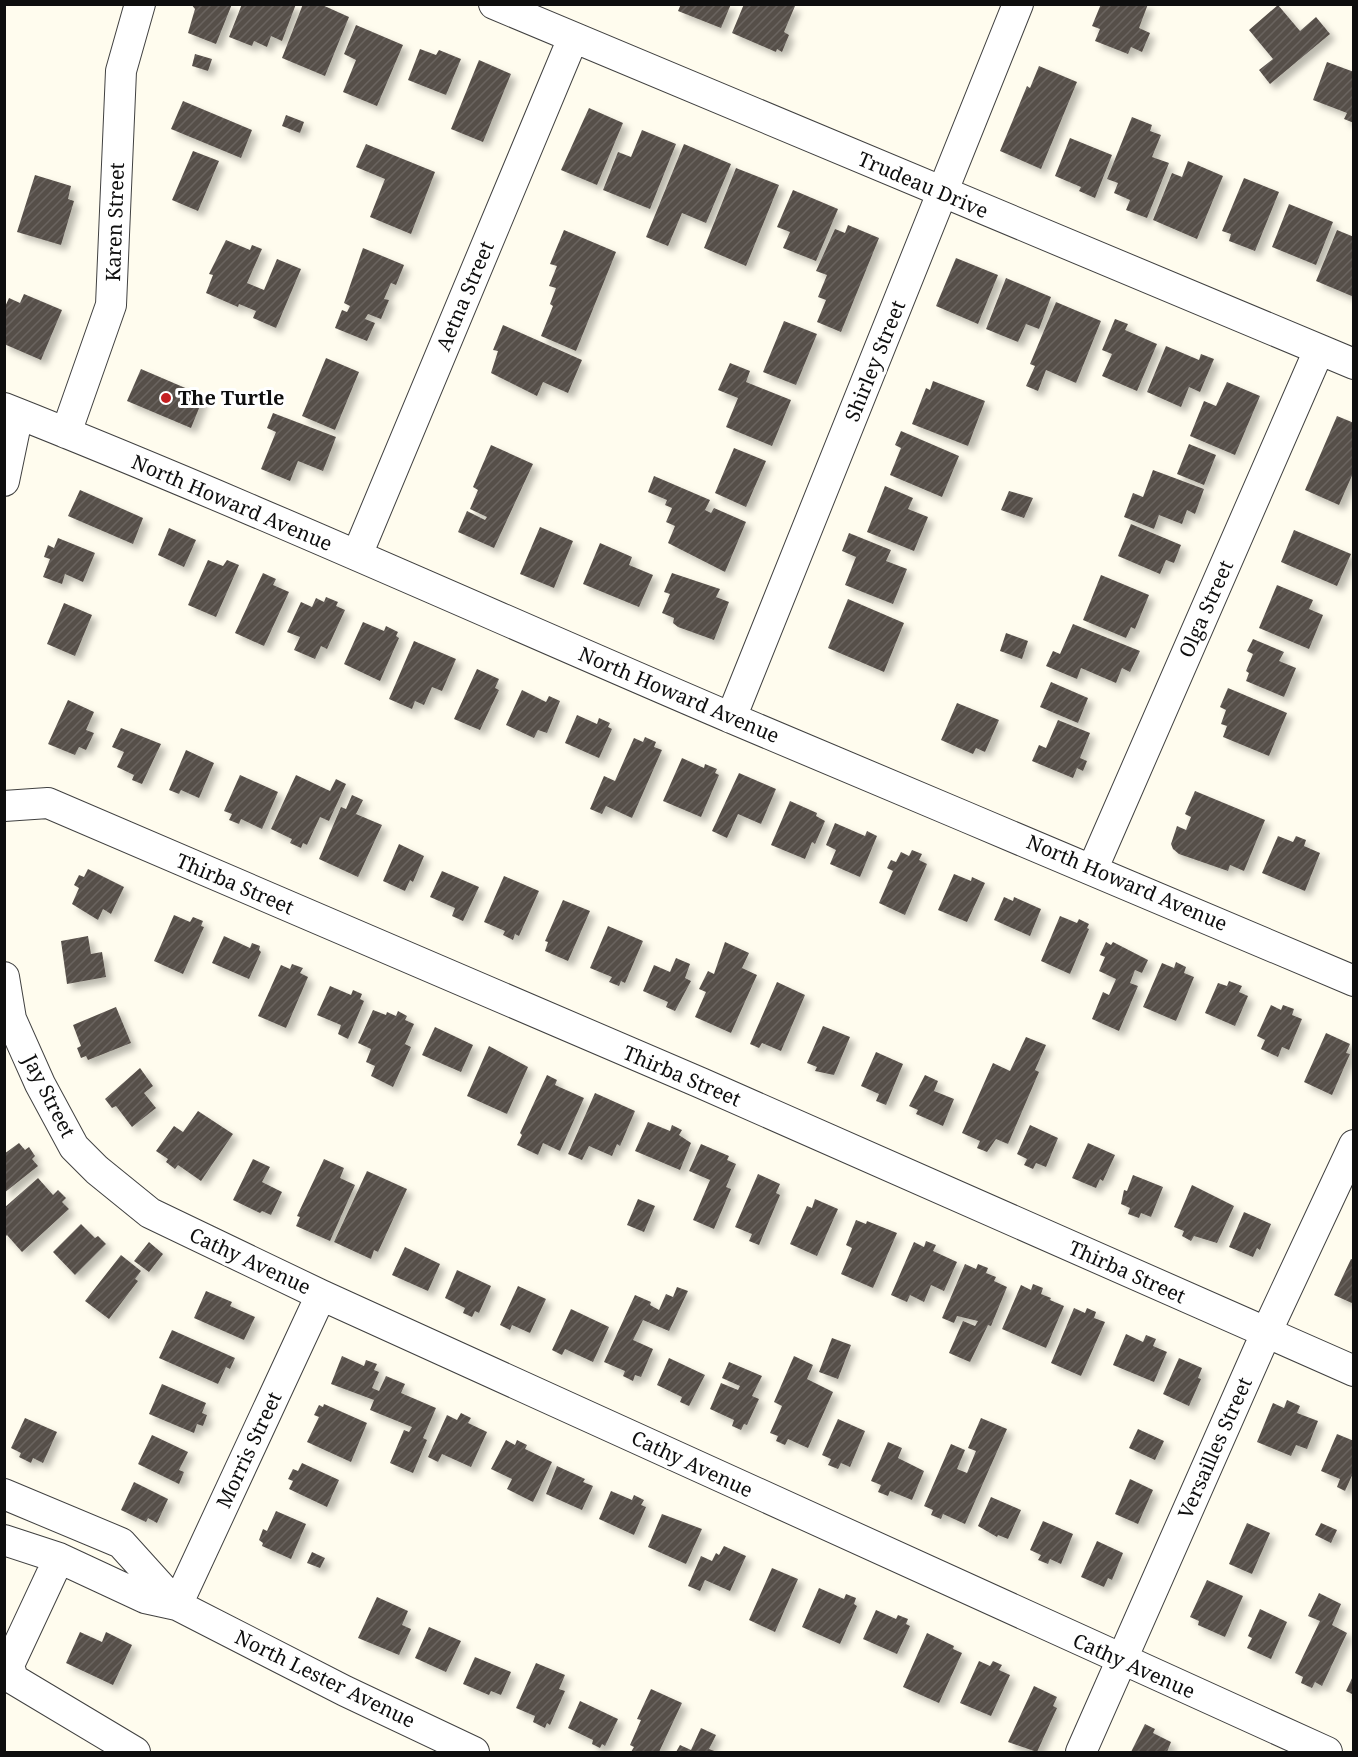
<svg xmlns="http://www.w3.org/2000/svg" width="1358" height="1757" font-family="'Noto Serif',serif">
<defs>
<pattern id="building-hatch" width="6" height="6" patternUnits="userSpaceOnUse" patternTransform="scale(1.5)"><rect width="6" height="6" fill="#574f49"/><path d="M-1 1l2-2M0 6l6-6M5 7l2-2" fill="none" stroke="#6a645f"/></pattern>
<filter id="shadow"><feDropShadow dx="5.5" dy="5.5" stdDeviation="3" flood-color="#0004"/></filter>
</defs>
<rect width="100%" height="100%" fill="#fffcee"/>
<!-- building -->
<path fill="url(#building-hatch)" filter="url(#shadow)" d="M191,4H232L216,44L188,33L195,9Z
M242,4H296L282,41L271,36L267,47L254,41L252,46L229,37Z
M303,4H320L349,17L325,76L282,58Z
M681,4H731L721,28L678,11Z
M744,4L795,6L784,32L789,35L782,52L777,49L776,52L732,33Z
M1101,4H1148L1139,28L1150,33L1142,52L1131,47L1128,54L1095,41L1100,29L1092,26Z
M1278,5L1300,31L1316,17L1330,34L1270,84L1259,70L1273,59L1249,30Z
M356,25L403,45L377,106L343,92L356,60L344,54Z
M420,49L436,55L439,50L461,59L446,95L408,80Z
M195,54L212,59L208,71L192,66Z
M479,60L511,74L483,142L451,129Z
M1327,62L1354,72V123L1344,119L1347,113L1313,100Z
M1039,66L1077,82L1041,169L1000,151L1027,86L1030,88Z
M183,101L252,130L241,158L171,129Z
M589,108L623,123L597,185L561,170Z
M286,115L304,122L300,133L282,126Z
M1132,117L1152,125L1150,131L1161,135L1152,157L1169,163L1147,218L1126,210L1130,200L1114,193L1118,183L1107,179Z
M642,130L676,144L650,209L603,190L618,152L631,157Z
M1070,138L1112,155L1095,198L1079,191L1081,187L1055,176Z
M366,144L435,172L411,234L370,217L385,179L356,167Z
M684,144L731,164L706,223L682,213L668,246L646,237Z
M193,151L219,161L198,211L172,200Z
M1188,161L1223,176L1197,239L1153,220L1172,173L1182,177Z
M736,168L779,185L746,266L704,248Z
M35,175L71,186L68,199L74,201L61,245L17,232Z
M1244,178L1279,192L1255,251L1229,241L1231,234L1222,231Z
M793,190L838,209L816,261L783,248L790,232L777,227Z
M1289,204L1333,222L1316,265L1272,247Z
M848,225L879,238L841,332L817,322L826,300L818,297L827,275L816,271L835,229L845,233Z
M564,230L616,252L576,351L541,336L553,306L550,304L556,288L549,286L557,266L550,264Z
M1337,230L1354,237V297L1316,281Z
M226,240L250,250L252,245L262,249L247,283L264,290L277,259L301,269L276,328L253,318L256,311L239,304L238,307L206,293L213,275L209,274Z
M363,248L404,265L396,285L391,283L384,299L389,300L381,319L368,314L365,319L375,323L367,341L335,328L342,310L347,312L350,306L344,303Z
M956,258L998,275L978,324L936,306Z
M1006,278L1051,297L1039,329L1026,324L1018,342L986,329Z
M24,294L62,310L41,360L4,344V309L9,298L20,303Z
M1056,302L1101,321L1076,383L1046,370L1038,391L1026,386L1035,366L1030,364Z
M1115,319L1128,324L1125,330L1157,344L1137,391L1102,376L1112,354L1102,350Z
M784,321L817,334L796,385L763,372Z
M503,325L582,360L568,393L543,382L537,396L491,373L498,351L493,350Z
M1166,346L1199,360L1201,354L1214,359L1200,392L1189,387L1181,407L1147,392Z
M326,358L359,372L335,430L302,416Z
M730,363L750,371L746,382L791,400L772,446L726,427L738,398L718,390Z
M141,369L204,396L191,428L127,401Z
M933,381L985,401L968,446L912,424L926,388L930,390Z
M1227,382L1260,396L1235,455L1190,436L1204,401L1216,406Z
M273,413L336,437L323,471L298,461L290,481L261,469L276,432L267,428Z
M1337,416L1354,423V471L1339,505L1305,490Z
M901,431L959,456L942,497L890,475L901,448L895,445Z
M1189,444L1216,455L1204,485L1177,474Z
M491,445L533,464L494,548L458,532L467,511L485,520L487,517L470,509L478,490L473,487Z
M734,448L766,461L746,507L715,493Z
M1153,470L1204,489L1195,514L1187,510L1182,524L1159,515L1154,529L1124,517L1133,493L1143,497Z
M654,476L710,500L705,510L711,513L714,508L746,522L725,572L668,543L675,526L666,522L672,508L665,505L667,500L648,492Z
M885,486L913,498L908,509L928,517L914,551L867,532Z
M80,490L143,518L133,544L68,516Z
M1009,491L1033,498L1024,518L1001,510Z
M1131,524L1181,545L1174,563L1166,560L1160,574L1118,556Z
M540,527L573,541L554,588L520,574Z
M169,528L196,540L184,567L158,555Z
M1294,530L1351,554L1337,586L1281,562Z
M849,533L891,550L886,561L907,569L893,604L845,585L856,557L842,551Z
M58,538L95,553L83,582L65,574L62,584L43,577L50,559L44,557L48,545L54,548Z
M600,543L632,557L629,565L653,575L639,607L583,584Z
M208,560L223,566L227,560L239,565L216,617L188,605Z
M263,573L276,579L273,585L289,592L264,646L235,633Z
M672,573L720,589L716,597L729,602L714,640L678,627L673,623L674,618L662,613L670,594L664,592Z
M1101,575L1149,595L1135,629L1131,627L1126,638L1083,620Z
M1277,585L1313,600L1309,609L1323,615L1309,649L1259,628Z
M326,597L338,602L336,606L345,610L327,649L321,646L315,659L294,650L300,637L287,632L301,602L312,607L316,598L324,602Z
M848,599L904,623L884,672L828,648Z
M64,603L92,615L75,656L47,644Z
M363,622L384,631L386,626L398,632L396,636L399,638L380,681L344,664Z
M1073,624L1140,651L1130,672L1122,668L1116,683L1081,668L1077,679L1046,666L1053,651L1060,654Z
M1006,633L1028,641L1022,659L1000,651Z
M1253,639L1284,652L1279,661L1296,668L1284,697L1246,681L1249,673L1246,671L1253,654L1247,651Z
M414,641L456,659L442,691L432,687L424,705L415,701L412,709L389,699Z
M477,669L499,679L495,688L499,690L480,730L454,719Z
M1051,682L1088,698L1078,723L1040,707Z
M1228,688L1287,713L1269,756L1223,737L1227,726L1221,724L1226,710L1220,707Z
M522,690L546,702L549,696L560,701L547,733L538,730L534,738L506,725Z
M68,700L94,712L86,730L94,733L86,750L79,747L75,755L48,744Z
M957,703L999,720L985,752L976,748L973,754L941,740Z
M577,715L597,724L599,718L610,723L608,727L612,729L599,758L565,743Z
M1058,720L1090,733L1080,758L1087,761L1083,771L1077,768L1073,778L1032,761L1039,745L1046,748Z
M121,728L161,744L142,784L132,780L134,775L117,767L124,752L112,747Z
M645,737L656,742L654,747L662,750L632,818L606,806L602,814L590,809L604,776L615,781L634,738L643,742Z
M186,750L214,763L199,798L181,790L179,794L169,790Z
M682,758L704,768L705,764L717,769L715,773L719,775L701,817L663,801Z
M739,773L776,789L761,824L738,814L727,838L712,831Z
M240,775L278,792L262,829L241,819L239,824L229,820L232,814L224,811Z
M296,775L330,791L336,779L346,784L329,821L320,817L307,845L303,843L301,848L290,843L292,839L271,829Z
M1195,791L1265,820L1244,871L1230,865L1228,871L1179,854L1173,849L1171,844L1177,826L1186,830L1191,817L1185,814Z
M352,795L363,800L356,814L382,825L358,877L319,859L341,807L346,809Z
M790,801L817,813L816,816L825,821L815,844L812,842L805,859L771,845Z
M835,823L865,836L867,831L877,836L860,877L830,864L836,850L826,845Z
M1278,836L1293,842L1296,836L1306,840L1304,846L1320,853L1305,891L1262,873Z
M399,844L424,856L413,882L410,880L405,891L383,881Z
M912,850L922,854L919,860L927,864L905,915L879,903L893,871L887,868L891,860L896,862L901,852L909,856Z
M88,869L124,887L111,914L103,909L98,920L72,904L79,888L74,885L79,875L84,877Z
M442,871L479,887L463,921L452,916L455,908L430,897Z
M954,874L971,881L972,877L985,883L967,922L938,910Z
M504,876L539,891L519,936L515,934L513,940L503,935L505,931L484,922Z
M1004,897L1013,901L1014,897L1041,909L1030,936L994,920Z
M563,900L590,911L568,961L545,951L548,942L545,941Z
M174,915L190,922L193,917L203,921L201,926L204,927L183,974L154,961Z
M1060,916L1077,923L1079,919L1089,924L1087,928L1089,929L1070,974L1041,961Z
M608,926L643,941L625,983L621,981L619,986L609,982L612,977L590,968Z
M88,936L91,954L102,952L106,977L67,984L61,941Z
M224,936L250,948L252,943L260,946L259,950L261,952L249,979L212,963Z
M725,942L749,953L742,968L757,975L731,1033L695,1017L706,992L699,989L708,971L714,974Z
M1106,942L1111,945L1113,942L1148,960L1142,973L1135,970L1130,983L1138,986L1119,1031L1092,1019L1103,992L1109,995L1116,979L1099,971L1105,957L1100,955Z
M676,958L690,964L685,978L691,981L675,1011L666,1007L668,1002L643,991L654,965L670,972Z
M1176,962L1186,967L1184,973L1194,977L1176,1021L1143,1007L1162,963L1174,968Z
M292,964L303,968L300,973L308,977L286,1028L258,1016L281,965L290,969Z
M1229,981L1242,986L1239,992L1248,996L1235,1026L1205,1013L1218,983L1227,986Z
M777,982L805,995L781,1051L762,1043L759,1048L750,1044Z
M330,986L351,995L353,990L362,994L360,999L364,1001L348,1039L338,1034L341,1025L317,1015Z
M1271,1005L1281,1010L1283,1005L1294,1009L1292,1015L1302,1019L1289,1050L1282,1047L1278,1057L1261,1049L1265,1040L1257,1036Z
M116,1007L131,1043L88,1060L86,1056L81,1058L77,1048L81,1046L73,1025Z
M373,1010L386,1015L387,1012L396,1016L398,1011L407,1016L405,1020L414,1024L405,1044L411,1047L393,1087L371,1076L375,1066L366,1062L371,1049L358,1043Z
M823,1026L850,1037L834,1075L815,1071L817,1067L807,1063Z
M435,1027L473,1045L461,1072L422,1055Z
M1326,1033L1350,1044L1346,1053L1350,1054L1332,1095L1304,1082Z
M1026,1037L1046,1045L1035,1070L1039,1072L1008,1144L996,1139L987,1152L977,1148L980,1141L962,1133L993,1063L1010,1071Z
M489,1046L528,1067L507,1114L467,1096Z
M876,1052L903,1064L886,1105L876,1101L879,1094L861,1086Z
M140,1068L153,1086L144,1093L156,1108L132,1127L116,1106L112,1108L105,1099Z
M547,1075L557,1080L555,1085L584,1098L560,1151L543,1143L538,1155L517,1145L522,1135L520,1133Z
M925,1075L938,1081L934,1091L954,1099L943,1126L916,1114L918,1110L909,1106Z
M595,1093L635,1111L620,1146L617,1144L612,1156L589,1146L582,1160L568,1154Z
M198,1111L233,1134L201,1181L178,1165L175,1169L166,1162L168,1159L156,1151L174,1126L183,1132Z
M648,1122L670,1131L672,1125L682,1130L679,1135L691,1143L680,1170L635,1151Z
M1030,1125L1058,1138L1046,1167L1036,1163L1033,1169L1024,1165L1027,1159L1017,1154Z
M19,1143L25,1150L29,1147L35,1156L32,1159L38,1166L4,1193V1154Z
M1088,1143L1115,1155L1103,1181L1100,1179L1096,1188L1072,1178Z
M701,1144L729,1156L727,1160L736,1164L726,1187L731,1189L714,1229L693,1220L710,1180L689,1171Z
M253,1159L270,1167L262,1182L282,1192L271,1215L262,1211L260,1213L233,1200Z
M324,1159L344,1168L340,1178L355,1185L330,1241L296,1226L300,1217L297,1216Z
M367,1171L407,1189L378,1252L374,1250L371,1259L334,1242Z
M758,1174L780,1184L776,1193L780,1195L759,1245L749,1241L752,1234L735,1227Z
M1133,1175L1163,1187L1151,1217L1141,1213L1139,1218L1128,1214L1130,1208L1121,1204L1124,1190L1127,1191Z
M38,1178L53,1195L58,1190L66,1198L62,1202L69,1209L22,1252L7,1235L4,1238V1208Z
M1192,1185L1234,1206L1217,1243L1194,1236L1191,1241L1182,1236L1184,1231L1174,1227Z
M638,1199L655,1206L644,1232L627,1225Z
M815,1199L838,1209L817,1256L790,1244L807,1206L812,1208Z
M1244,1212L1271,1224L1260,1250L1257,1248L1253,1257L1229,1247Z
M856,1220L866,1224L867,1221L897,1233L873,1288L841,1274L852,1248L846,1245Z
M81,1224L95,1238L98,1236L106,1244L75,1275L53,1252Z
M926,1241L936,1245L933,1251L957,1262L944,1291L931,1285L924,1302L910,1295L907,1302L891,1295L914,1242L924,1247Z
M149,1242L163,1254L149,1272L134,1261Z
M405,1247L440,1264L428,1291L392,1275Z
M121,1255L141,1271L135,1279L138,1281L109,1319L85,1301Z
M1351,1259L1354,1260V1304L1334,1295Z
M965,1264L976,1269L978,1264L988,1268L986,1273L996,1277L994,1281L1007,1287L991,1326L988,1325L970,1362L949,1353L963,1321L975,1326L978,1321L957,1316L954,1323L942,1318Z
M457,1270L491,1286L479,1313L475,1311L472,1317L463,1313L465,1308L445,1298Z
M1033,1284L1043,1288L1041,1294L1051,1298L1050,1300L1064,1306L1046,1348L1002,1329L1021,1285L1031,1290Z
M518,1286L546,1299L530,1333L512,1325L510,1330L500,1325Z
M677,1287L688,1291L669,1331L643,1320L633,1340L653,1349L641,1377L635,1375L633,1381L623,1376L625,1371L604,1362L635,1295L651,1302L650,1305L659,1310L666,1294L673,1297Z
M206,1291L232,1302L230,1306L255,1317L244,1340L194,1318Z
M1074,1308L1085,1313L1087,1308L1096,1312L1094,1318L1105,1322L1081,1376L1051,1363Z
M571,1309L609,1327L593,1362L565,1349L562,1355L552,1350Z
M172,1330L235,1358L230,1369L226,1367L218,1384L159,1358Z
M1126,1334L1143,1342L1146,1335L1156,1339L1153,1346L1167,1352L1154,1382L1113,1365Z
M832,1338L851,1345L838,1379L819,1372Z
M342,1356L364,1366L366,1360L377,1364L374,1370L379,1372L372,1388L379,1391L386,1376L405,1384L401,1393L436,1408L423,1438L427,1440L413,1473L390,1463L404,1430L409,1432L412,1427L370,1410L374,1400L331,1384Z
M794,1356L813,1365L807,1379L833,1392L808,1448L788,1439L785,1445L776,1441L778,1436L770,1433L782,1406L774,1402Z
M669,1358L705,1375L689,1406L680,1402L682,1397L657,1385Z
M1179,1358L1202,1368L1198,1378L1201,1379L1189,1406L1163,1394Z
M729,1362L762,1376L752,1396L759,1399L747,1425L744,1424L741,1430L732,1426L734,1420L710,1409L721,1383L738,1390L740,1386L722,1378Z
M162,1384L206,1403L202,1413L207,1415L203,1426L197,1424L194,1433L149,1414Z
M1287,1400L1300,1406L1297,1413L1318,1421L1307,1449L1296,1445L1291,1456L1257,1442L1273,1403L1284,1408Z
M324,1404L367,1423L351,1462L307,1442L319,1417L314,1415L319,1405L323,1407Z
M461,1413L471,1418L468,1423L487,1432L471,1467L442,1454L438,1462L428,1457L447,1415L457,1420Z
M25,1418L57,1432L43,1463L33,1458L31,1463L19,1457L21,1453L11,1448Z
M981,1418L1007,1429L965,1524L943,1514L941,1519L931,1515L933,1510L924,1506L951,1444L965,1450L957,1469L967,1473L976,1451L968,1448Z
M838,1419L865,1431L850,1467L841,1463L838,1469L828,1465L831,1459L822,1455Z
M1138,1429L1164,1441L1155,1460L1129,1448Z
M1337,1434L1354,1441V1471L1345,1491L1337,1487L1340,1479L1321,1471Z
M152,1435L188,1452L179,1470L184,1472L179,1484L138,1464Z
M506,1440L515,1445L517,1440L527,1445L525,1449L552,1462L533,1502L507,1489L512,1479L491,1469Z
M888,1442L902,1448L898,1458L924,1471L912,1500L890,1491L888,1496L878,1492L881,1485L871,1481Z
M302,1463L339,1480L327,1507L289,1489L293,1481L288,1479L293,1469L298,1471Z
M557,1466L585,1479L583,1482L593,1486L582,1510L546,1494Z
M1130,1479L1153,1490L1138,1524L1115,1514Z
M134,1482L168,1499L157,1523L148,1518L146,1522L121,1510Z
M611,1491L632,1500L634,1495L644,1500L641,1505L646,1507L634,1535L599,1519Z
M991,1497L1021,1510L1008,1539L998,1535L997,1537L978,1526Z
M276,1511L306,1524L291,1559L262,1546L263,1543L259,1540L263,1529L267,1531Z
M662,1514L702,1529L686,1564L648,1547Z
M1043,1521L1073,1534L1061,1564L1050,1559L1048,1564L1038,1560L1041,1555L1030,1550Z
M1247,1523L1270,1533L1252,1574L1229,1564Z
M1321,1523L1337,1530L1331,1543L1315,1535Z
M1097,1541L1123,1553L1112,1580L1108,1578L1104,1587L1081,1577Z
M724,1546L746,1556L730,1591L705,1580L700,1591L688,1586L701,1556L712,1561L716,1553L719,1555Z
M312,1552L325,1558L320,1568L307,1563Z
M772,1568L798,1579L775,1632L749,1620Z
M1207,1580L1243,1596L1225,1637L1198,1625L1199,1621L1190,1617Z
M819,1588L844,1599L846,1594L856,1598L854,1604L857,1606L840,1644L802,1627Z
M1319,1593L1341,1604L1332,1625L1347,1633L1322,1686L1315,1682L1312,1688L1301,1683L1303,1677L1295,1673L1320,1621L1308,1616Z
M377,1597L408,1611L402,1625L411,1629L399,1655L358,1638Z
M1260,1609L1287,1622L1271,1659L1247,1648L1252,1638L1248,1636Z
M876,1610L896,1619L898,1615L908,1619L906,1624L910,1626L897,1654L863,1639Z
M429,1627L461,1641L446,1672L415,1658Z
M80,1632L102,1642L106,1632L132,1645L113,1685L66,1663Z
M927,1633L954,1646L953,1649L962,1653L939,1703L903,1687Z
M475,1657L511,1672L501,1695L491,1691L489,1695L463,1684Z
M979,1661L990,1666L993,1661L1002,1665L999,1670L1010,1675L991,1716L960,1703Z
M536,1663L565,1675L559,1689L565,1691L550,1725L547,1723L545,1728L533,1722L535,1716L516,1708Z
M1354,1674V1695L1346,1691Z
M1034,1686L1057,1697L1053,1706L1057,1708L1037,1752L1008,1742Z
M651,1689L682,1703L659,1752H631L634,1747L630,1745L641,1720L637,1719Z
M580,1701L618,1719L605,1746L602,1744L600,1748L592,1744L593,1740L568,1728Z
M1145,1724L1155,1729L1153,1733L1171,1742L1167,1752H1131Z
M701,1728L716,1735L709,1749L717,1752H676L680,1745L691,1750Z"/>
<g fill="none" stroke-linecap="round" stroke-linejoin="round">
<defs>
<path id="minor" d="M494,4L1354,364
M4,408C249,505 488,614 729,717C937,806 1146,891 1354,981
M66,433L111,305L121,71L140,4
M4,481L18,414
M357,555L573,38
M731,718L1018,4
M4,806L48,803L701,1083L1354,1371
M1093,868L1319,350
M4,977L11,1019L40,1084L74,1147L97,1170L150,1213L321,1295L1327,1752
M4,1494L121,1543L177,1605
M4,1540L59,1558L145,1598L177,1605L345,1691L474,1752
M59,1558L9,1665L13,1679L135,1752
M177,1605L321,1295
M1081,1752L1266,1333L1354,1145"/>
</defs>
<!-- minor casing -->
<use href="#minor" stroke="#414141" stroke-width="32"/>
<!-- minor -->
<use href="#minor" stroke="#fff" stroke-width="30"/>
</g>
<!-- markers -->
<circle fill="#c41f21" stroke="#fff" stroke-width="2" cx="166" cy="398" r="6"/>
<g text-anchor="middle" stroke-width="6" stroke-linejoin="round" paint-order="stroke">
<!-- street labels -->
<g font-size="20" fill="#0e0e0e" stroke="#fff">
<text transform="translate(923 185) rotate(23)" y="7">Trudeau Drive</text>
<text transform="translate(115 222) rotate(-88)" y="7">Karen Street</text>
<text transform="translate(465 296) rotate(-67)" y="7">Aetna Street</text>
<text transform="translate(875 361) rotate(-68)" y="7">Shirley Street</text>
<text transform="translate(232 503) rotate(23)" y="7">North Howard Avenue</text>
<text transform="translate(1206 609) rotate(-66)" y="7">Olga Street</text>
<text transform="translate(679 695) rotate(23)" y="7">North Howard Avenue</text>
<text transform="translate(1127 883) rotate(23)" y="7">North Howard Avenue</text>
<text transform="translate(235 884) rotate(23)" y="7">Thirba Street</text>
<text transform="translate(682 1076) rotate(23)" y="7">Thirba Street</text>
<text transform="translate(49 1096) rotate(63)" y="7">Jay Street</text>
<text transform="translate(250 1261) rotate(25)" y="7">Cathy Avenue</text>
<text transform="translate(1127 1272) rotate(24)" y="7">Thirba Street</text>
<text transform="translate(1215 1448) rotate(-66)" y="7">Versailles Street</text>
<text transform="translate(249 1450) rotate(-65)" y="7">Morris Street</text>
<text transform="translate(692 1464) rotate(25)" y="7">Cathy Avenue</text>
<text transform="translate(1134 1666) rotate(24)" y="7">Cathy Avenue</text>
<text transform="translate(325 1679) rotate(26)" y="7">North Lester Avenue</text>
</g>
<!-- poi labels -->
<g font-size="20" font-weight="bold" fill="#0e0e0e" stroke="#fff" text-anchor="start">
<text x="178" y="405">The Turtle</text>
</g>
</g>
<!-- border -->
<rect width="1358" height="1757" fill="none" stroke="#0e0e0e" stroke-width="12"/>
</svg>
